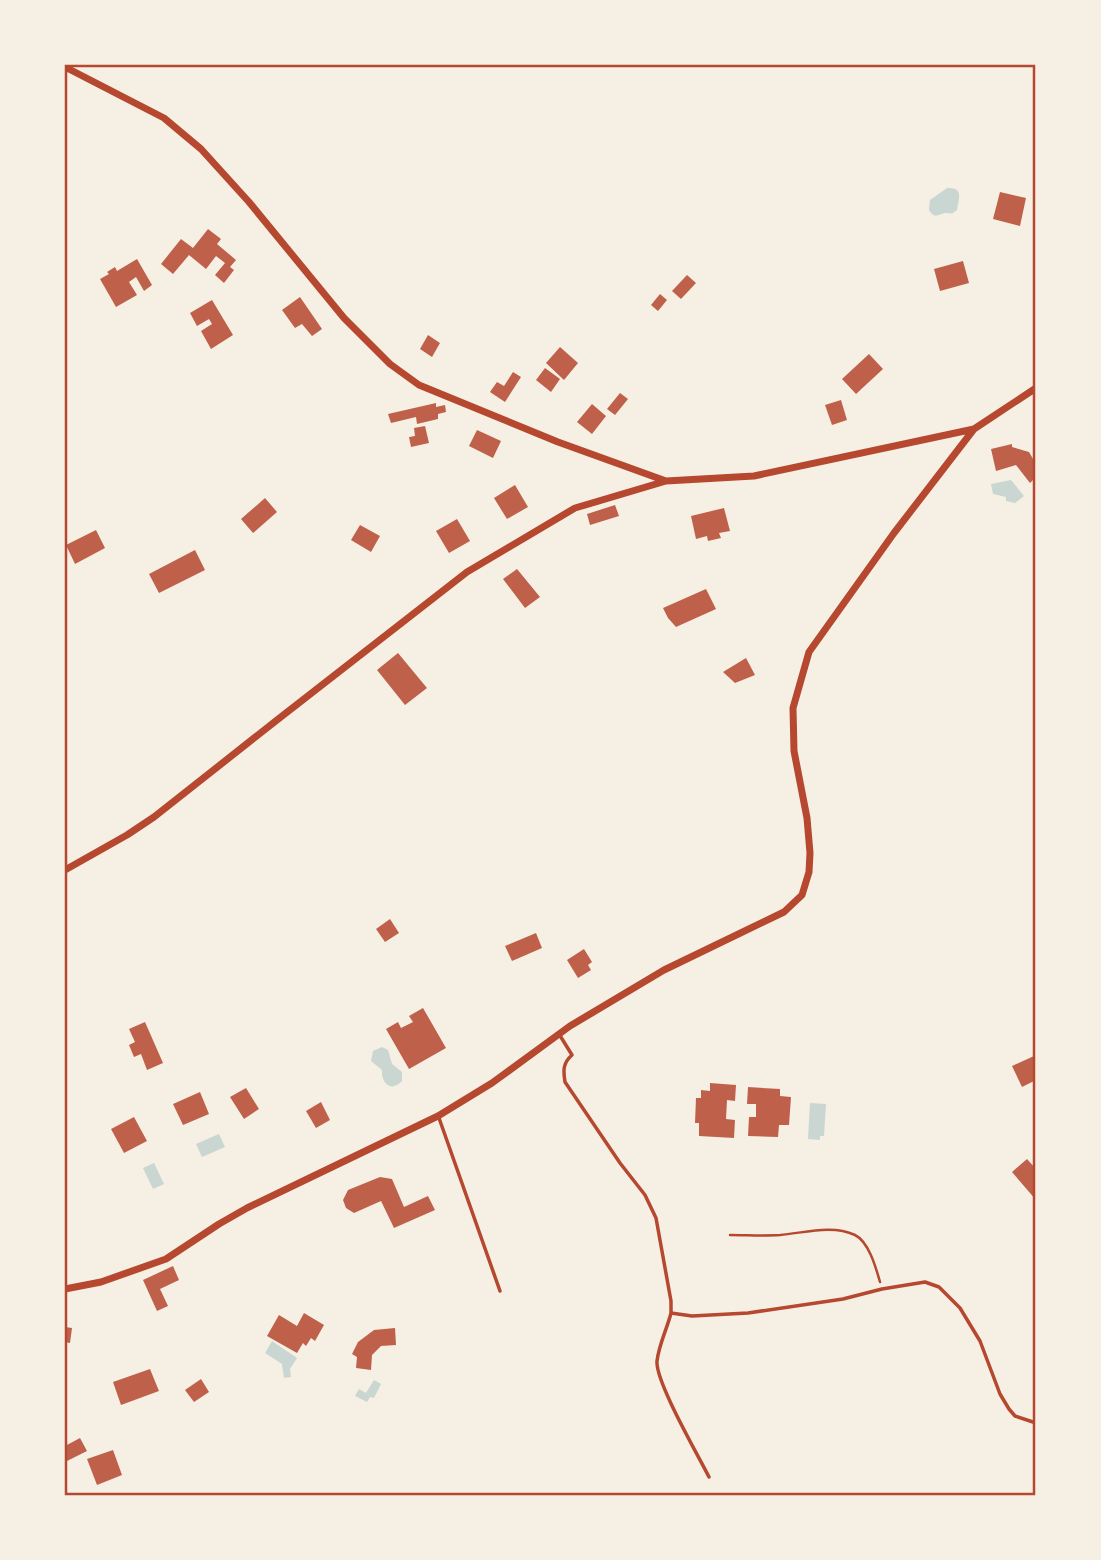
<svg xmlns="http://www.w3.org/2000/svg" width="1101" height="1560" font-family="Arial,sans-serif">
<rect width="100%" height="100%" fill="#f6efe4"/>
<!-- water -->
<path fill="#c9d6d2" d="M947,188C965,187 958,200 957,210L953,213C950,214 947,213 945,213C937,215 935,219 929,210L930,200Z
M1011,480L1024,496L1015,503L1006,501V497L993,494L991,484Z
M382,1047L388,1050L392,1064L402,1072V1081C391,1093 381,1083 382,1070L371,1061L373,1051Z
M810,1103L826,1104L824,1136H820V1140L808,1139Z
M219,1134L225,1147L202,1157L196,1144Z
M154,1163L164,1184L153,1189L143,1168Z
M272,1341L297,1358L290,1369L291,1377L284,1378L282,1364L265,1353Z
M374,1380L381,1384L374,1398L370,1397L367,1402L355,1396L359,1389L366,1393Z"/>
<!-- building -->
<path fill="#bf614a" d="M1000,192L1026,198L1020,226L993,219Z
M208,229L221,239L217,244L236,260L230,267L234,270L224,283L215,275L225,263L216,256L206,269L189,255L173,274L161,264L181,239L193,248Z
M137,259L152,285L144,291L136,277L129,282L137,295L116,307L100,279L109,274L107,272L115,267L117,271Z
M963,261L969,283L940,291L934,269Z
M687,275L696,283L681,299L672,291Z
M660,294L667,300L658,311L651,305Z
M300,297L322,329L312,336L302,324L295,328L282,310Z
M212,300L233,335L211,349L201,331L212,324L209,319L197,326L190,313Z
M428,335L440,343L432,357L420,349Z
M560,347L578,363L564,380L546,363Z
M869,354L883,369L856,394L842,379Z
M545,368L560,379L551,392L536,380Z
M513,372L521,377L505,402L490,392L497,382L504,386Z
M620,393L628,399L615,415L607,409Z
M841,400L847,420L832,425L825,405Z
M436,403V407L445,405L446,412L438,414V419L417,424L416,417L391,423L388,414Z
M592,404L606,416L592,434L577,422Z
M425,426L429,443L411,447L409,437L415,436L414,428Z
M477,430L501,441L493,458L469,446Z
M1012,444V447L1029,452L1036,464V477L1030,483L1016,465L996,471L991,449Z
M515,485L528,507L507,519L494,498Z
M265,498L277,512L253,533L241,519Z
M615,505L619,516L590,525L587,514Z
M724,508L730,531L719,533L721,538L708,541L707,536L696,539L691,516Z
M457,519L470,541L449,553L436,531Z
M360,525L380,536L371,552L351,540Z
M96,530L105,548L75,564L66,545Z
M195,550L205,570L159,593L149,574Z
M517,569L540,597L525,608L503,579Z
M706,589L716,609L676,627L668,618L663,608Z
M398,653L427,688L405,705L377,670Z
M746,658L755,675L735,683L723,672Z
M390,919L399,933L385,942L376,929Z
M536,933L542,948L512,961L505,946Z
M584,949L592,962L588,965L591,970L578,978L567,960Z
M423,1008L446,1048L409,1069L386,1029L398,1022L401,1028L413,1022L409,1016Z
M145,1022L163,1063L147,1070L141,1054L134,1057L129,1045L135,1042L129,1029Z
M1034,1056L1036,1061V1080L1022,1087L1012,1066Z
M710,1083L736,1085L735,1101L727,1100L726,1119L735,1120L734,1138L699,1136V1123H695L696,1098H701V1090L710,1091Z
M748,1087L780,1089V1096L791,1097L789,1125H779L778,1137L748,1136L749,1117H756V1104H747Z
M246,1088L259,1109L244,1119L230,1097Z
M200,1092L209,1114L183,1125L173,1104Z
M321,1102L330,1120L316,1128L306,1111Z
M134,1117L147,1141L124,1153L111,1129Z
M1027,1159L1036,1169V1200L1012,1172Z
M380,1177L392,1179L404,1207L428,1196L435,1210L394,1228L381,1201L354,1213L346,1208L343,1200L348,1190Z
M173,1266L179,1280L160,1289L168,1306L157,1311L143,1280Z
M304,1313L324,1325L315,1341L311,1338L306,1346L303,1343L297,1353L267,1336L279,1315L297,1326Z
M65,1327L72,1328L70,1343L65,1342Z
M395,1328L396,1345L381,1346L372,1355L371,1370L356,1368L357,1357L352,1354L358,1342L374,1330Z
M150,1369L159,1391L121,1405L113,1382Z
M201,1379L209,1392L194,1402L185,1390Z
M80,1438L87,1451L65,1462V1446Z
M113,1450L122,1475L97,1485L87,1459Z"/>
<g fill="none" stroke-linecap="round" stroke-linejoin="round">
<!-- path -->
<path stroke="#b5482f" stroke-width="2.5" d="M730,1235C747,1235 763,1236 780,1235C804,1233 832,1224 855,1235C869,1242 876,1268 880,1282"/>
<!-- service -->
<path stroke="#b5482f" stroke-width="3.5" d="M559,1034L572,1055C563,1063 563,1070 565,1082L620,1163L645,1195L656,1218L671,1301V1313L692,1316L748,1313L843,1299L882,1289L925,1282L939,1287L960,1308L980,1341L1000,1394L1009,1409L1015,1416L1036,1423
M439,1118L500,1291
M671,1313C667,1329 659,1344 657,1361C655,1381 698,1455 709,1477"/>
<!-- minor -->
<path stroke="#b5482f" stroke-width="7" d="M65,67L164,118L201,149L249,202L344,318L390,364L419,385L558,442L666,481
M65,870L127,835L154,817L277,720L467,572L575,508L666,481L754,476L974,429L1036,388
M65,1289L101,1282L166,1259L219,1224L247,1208L438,1116L492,1083L570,1026L664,970L784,912L802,895L809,872L810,853L807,818L794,751L793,708L809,652L894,533L974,429"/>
</g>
<!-- border -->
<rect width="1101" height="1560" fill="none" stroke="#f6efe4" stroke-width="133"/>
<rect x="66" y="66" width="968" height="1428" fill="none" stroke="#b5482f" stroke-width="2.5"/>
</svg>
